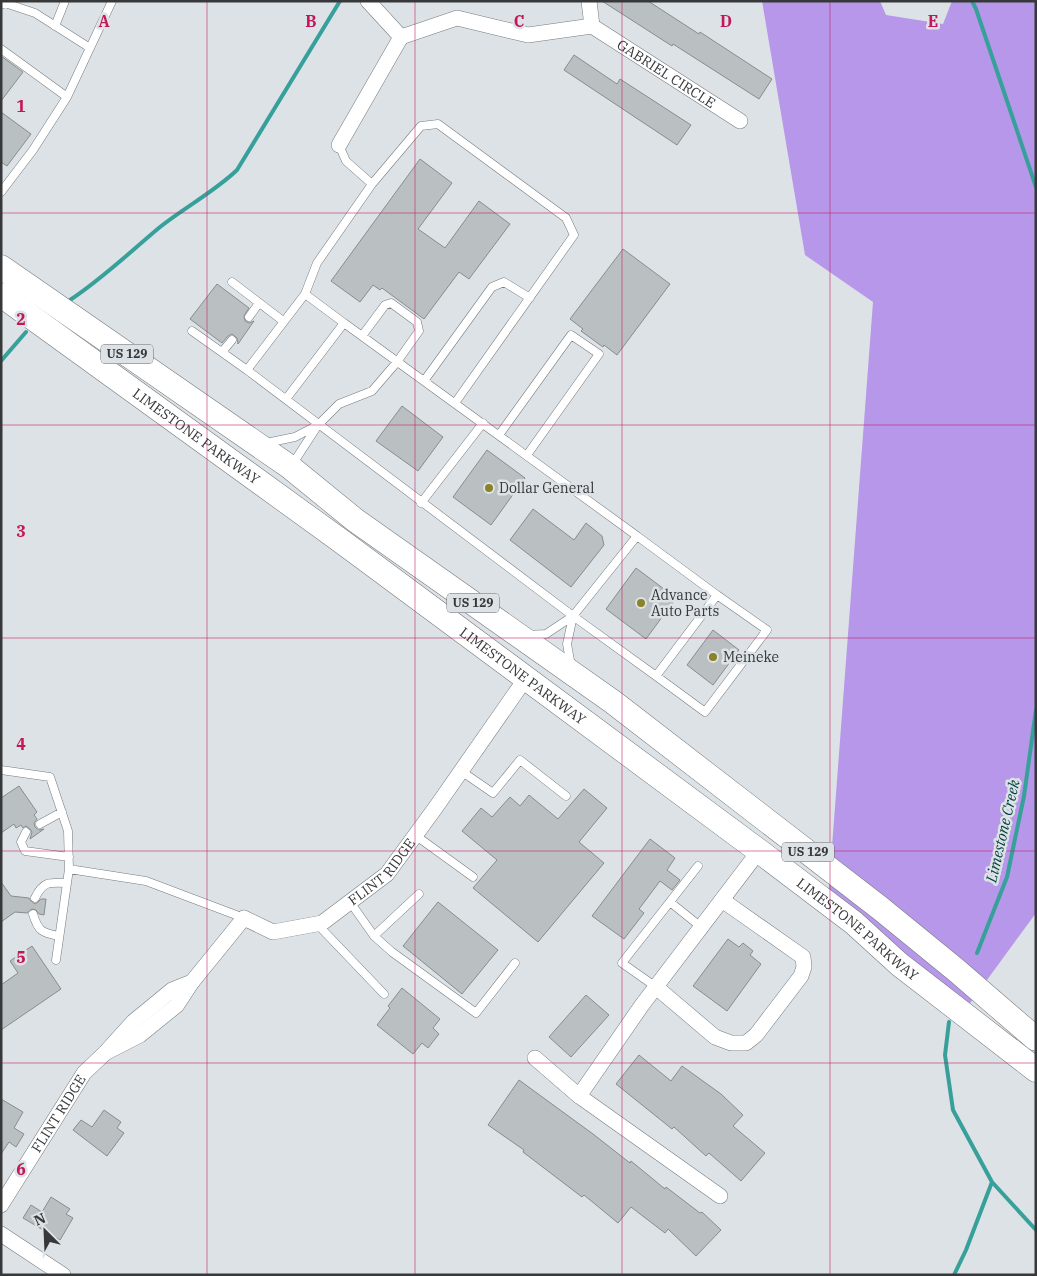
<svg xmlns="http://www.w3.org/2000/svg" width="1037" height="1276" font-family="'IBM Plex Serif',serif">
<rect width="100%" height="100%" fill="#dde2e6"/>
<!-- forest -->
<path fill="#b797e9" d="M762,1H880L886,15L943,24L952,1H1036V913L968,1006L828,900L873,302L805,255Z"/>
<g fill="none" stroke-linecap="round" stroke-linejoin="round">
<!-- stream -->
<path stroke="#37a09a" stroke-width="4" d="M972,1L976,9L1036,187
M70,300C102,279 130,252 160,227C185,207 214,192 237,170L340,1
M1,361L26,332
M977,953L1007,877L1024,796L1036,710
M949,1022L945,1055L953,1110L992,1182L1036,1230
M954,1275L966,1250L992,1182"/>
</g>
<!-- building -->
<path fill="#bac0c2" stroke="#878d8e" d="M602,1H648L699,34L700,32L772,79L759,99L673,44L672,46Z
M574,55L617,84L620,79L691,125L677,145L564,70Z
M1,56L23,72L1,101Z
M1,112L31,134L7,166L1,162Z
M420,159L452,183L418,229L445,248L479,201L510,224L469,279L459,272L424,319L382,288L380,290L373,285L360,302L331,281Z
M623,249L670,284L617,355L604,345L603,347L581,331L583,329L570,319Z
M217,284L249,308L244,316L245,321L249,323L254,321L238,344L237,338L232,334L228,336L222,343L190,319Z
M402,406L443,437L418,471L376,441Z
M487,450L525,478L491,525L453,497Z
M533,509L574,540L586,523L602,536L604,545L571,587L510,540Z
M636,568L676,598L646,639L606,609Z
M713,630L739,650L713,685L687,665Z
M19,786L37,812L34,815L37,819L34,823L35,827L39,830L44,829L30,839L32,832L30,829L26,826L23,828L21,825L16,828L14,824L1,833V798Z
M584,789L607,808L579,842L604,863L538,942L473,888L497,860L462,831L481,808L492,817L510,797L520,806L529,795L558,819Z
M650,839L675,858L667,870L680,880L672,890L660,881L639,909L644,913L624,939L592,916Z
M1,882L11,896L29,898L31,901L35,904L38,902L41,899H46L44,915L39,914L36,910L32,909L27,913L15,912L1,922Z
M438,902L498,950L462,994L403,946Z
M728,939L739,947L743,943L753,951L750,955L761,964L727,1011L693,986Z
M32,946L61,989L1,1030V985L18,973L10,961Z
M402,988L440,1019L433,1028L439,1034L428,1048L422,1043L413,1054L377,1025L390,1008L388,1006Z
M586,995L609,1015L571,1057L549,1037Z
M639,1055L671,1081L682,1066L721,1094L743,1115L733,1126L765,1153L741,1181L709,1153L706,1156L674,1127L672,1129L616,1084Z
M519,1080L593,1134L630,1163L631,1161L665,1189L666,1187L700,1213L702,1212L721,1230L696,1256L668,1229L665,1233L631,1207L618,1223L584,1195L582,1197L523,1152L524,1150L488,1125Z
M1,1099L23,1112L14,1128L24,1134L16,1147L9,1142L1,1154Z
M104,1110L121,1122L117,1128L124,1133L107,1156L73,1130L81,1120L92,1127Z
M51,1197L70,1209L66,1214L73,1218L60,1240L23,1218L31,1205L42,1212Z"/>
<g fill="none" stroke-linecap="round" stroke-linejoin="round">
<defs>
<path id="lane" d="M1,5L5,3L35,13L90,48L67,97L33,150L1,192
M55,26L65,1
M90,48L112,1
M1,49L67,97
M339,145L346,161L372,184
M232,282L283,321
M249,317L259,303
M344,323L637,536L573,616L546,634L527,635
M192,331L247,370
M222,352L232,340
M424,381L492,287L504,282L530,298
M286,399L344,323L305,294
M455,403L574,235L566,218L438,124L421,126L372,184L317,263L305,294L247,370L573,616L656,676L717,595L637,536
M499,435L571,335L599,354L527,455
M266,443L295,437L316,426
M292,465L318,425L339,404L372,391L397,362L419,331L417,322L391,303L385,305L362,336
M421,503L483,423
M571,666L567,644L573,616
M656,676L705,712L767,630L717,595
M1,770L50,777L68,831L69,869L146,881L244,918
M461,771L493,793L520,760L566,796
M40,824L62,812
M26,832L21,842L25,851L69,857
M415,835L473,877
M35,898C43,881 50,882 67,883
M350,902L374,936L392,952L476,1013L515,963
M670,902L701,927
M33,914C38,931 42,933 59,936
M317,924L384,994
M374,936L419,894
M56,960L69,869
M656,987L622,963L698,866"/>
<g id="street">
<path d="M368,1L401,37"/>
<path d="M589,1L592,26"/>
<path id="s1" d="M401,37L457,18L528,35L592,26L740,121"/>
<path d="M339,145L401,37"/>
<path d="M656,987L715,1037L731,1043H746L756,1035L801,976L804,967L803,957L722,900"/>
<path id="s2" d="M105,1053L140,1035L177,1005L192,982L244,918L273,932L322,923L387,874L436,807L526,678"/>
<path d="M535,1058L579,1096L720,1196"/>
<path d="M579,1096L642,1005L759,851"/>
<path id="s3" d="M1,1205L84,1073L105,1053L133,1022L172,990L192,982"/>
<path d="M1,1234L63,1275"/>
</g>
<g id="primary">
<path d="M1,267L290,467L355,520L613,702L880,908L956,970L1036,1039"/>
<path id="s4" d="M1,295L341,541L759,851L854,923L899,964L1036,1070"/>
</g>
</defs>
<!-- lane casing -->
<use href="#lane" stroke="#767b7e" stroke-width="9"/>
<!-- street casing -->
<use href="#street" stroke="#767b7e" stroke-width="16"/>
<!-- primary casing -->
<use href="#primary" stroke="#767b7e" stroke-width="25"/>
<!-- lane -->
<use href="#lane" stroke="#fff" stroke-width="8"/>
<!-- street -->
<use href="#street" stroke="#fff" stroke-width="15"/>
<!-- primary -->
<use href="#primary" stroke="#fff" stroke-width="24"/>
</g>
<!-- grid -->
<path fill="none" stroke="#c2185b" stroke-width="1" stroke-opacity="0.55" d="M207,1V1275M415,1V1275M622,1V1275M830,1V1275M1,213H1036M1,425H1036M1,638H1036M1,851H1036M1,1063H1036"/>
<!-- markers -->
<g fill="#8b822a" stroke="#dde2e6" stroke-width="2">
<circle cx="489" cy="488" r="5"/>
<circle cx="641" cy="603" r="5"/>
<circle cx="713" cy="657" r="5"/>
</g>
<g text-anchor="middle" stroke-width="5" stroke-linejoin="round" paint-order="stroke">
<!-- shield labels -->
<g fill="#dde2e6" stroke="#686b6e" stroke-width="1">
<rect x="101" y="344.5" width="52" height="19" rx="4"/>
<rect x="447" y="593.5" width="52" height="19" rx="4"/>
<rect x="782" y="842.5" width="52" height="19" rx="4"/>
</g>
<g font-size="12" font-weight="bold" fill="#36383a">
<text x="127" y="358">US 129</text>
<text x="473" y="607">US 129</text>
<text x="808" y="856">US 129</text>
</g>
<!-- street labels -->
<g font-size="14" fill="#36383a" stroke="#dde2e6">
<text dy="5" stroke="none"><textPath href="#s1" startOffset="285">GABRIEL CIRCLE</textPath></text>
<text dy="5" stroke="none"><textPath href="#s4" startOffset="241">LIMESTONE PARKWAY</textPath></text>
<text dy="5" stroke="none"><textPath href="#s4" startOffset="646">LIMESTONE PARKWAY</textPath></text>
<text dy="5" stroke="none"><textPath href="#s2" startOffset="358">FLINT RIDGE</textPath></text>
<text dy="5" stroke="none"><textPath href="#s4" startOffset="1066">LIMESTONE PARKWAY</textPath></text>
<text dy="5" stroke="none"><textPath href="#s3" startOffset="108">FLINT RIDGE</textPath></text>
</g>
<!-- poi labels -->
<g font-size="14" fill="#36383a" stroke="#dde2e6" text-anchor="start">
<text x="499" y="493">Dollar General</text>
<text x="651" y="600">Advance<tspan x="651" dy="16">Auto Parts</tspan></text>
<text x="723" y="662">Meineke</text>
</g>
<!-- water labels -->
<g font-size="15" font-style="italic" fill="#00433f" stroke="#dde2e6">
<text transform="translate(1003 831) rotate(-77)" y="5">Limestone Creek</text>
</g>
</g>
<g font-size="16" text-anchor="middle" font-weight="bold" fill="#c2185b" stroke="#dde2e6" stroke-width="5" stroke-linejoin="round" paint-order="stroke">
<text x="104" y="27">A</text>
<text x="311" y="27">B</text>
<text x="519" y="27">C</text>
<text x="726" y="27">D</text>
<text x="933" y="27">E</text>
<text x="21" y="112">1</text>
<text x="21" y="325">2</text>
<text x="21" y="537">3</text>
<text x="21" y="750">4</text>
<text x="21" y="963">5</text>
<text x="21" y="1175">6</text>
</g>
<!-- border -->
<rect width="1037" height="1276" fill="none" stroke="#36383a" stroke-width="5"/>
<!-- north arrow -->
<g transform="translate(45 1231) rotate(336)" stroke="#dde2e6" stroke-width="4" paint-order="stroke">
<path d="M0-4L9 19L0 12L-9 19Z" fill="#36383a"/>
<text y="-8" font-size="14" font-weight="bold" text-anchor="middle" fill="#36383a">N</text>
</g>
</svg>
